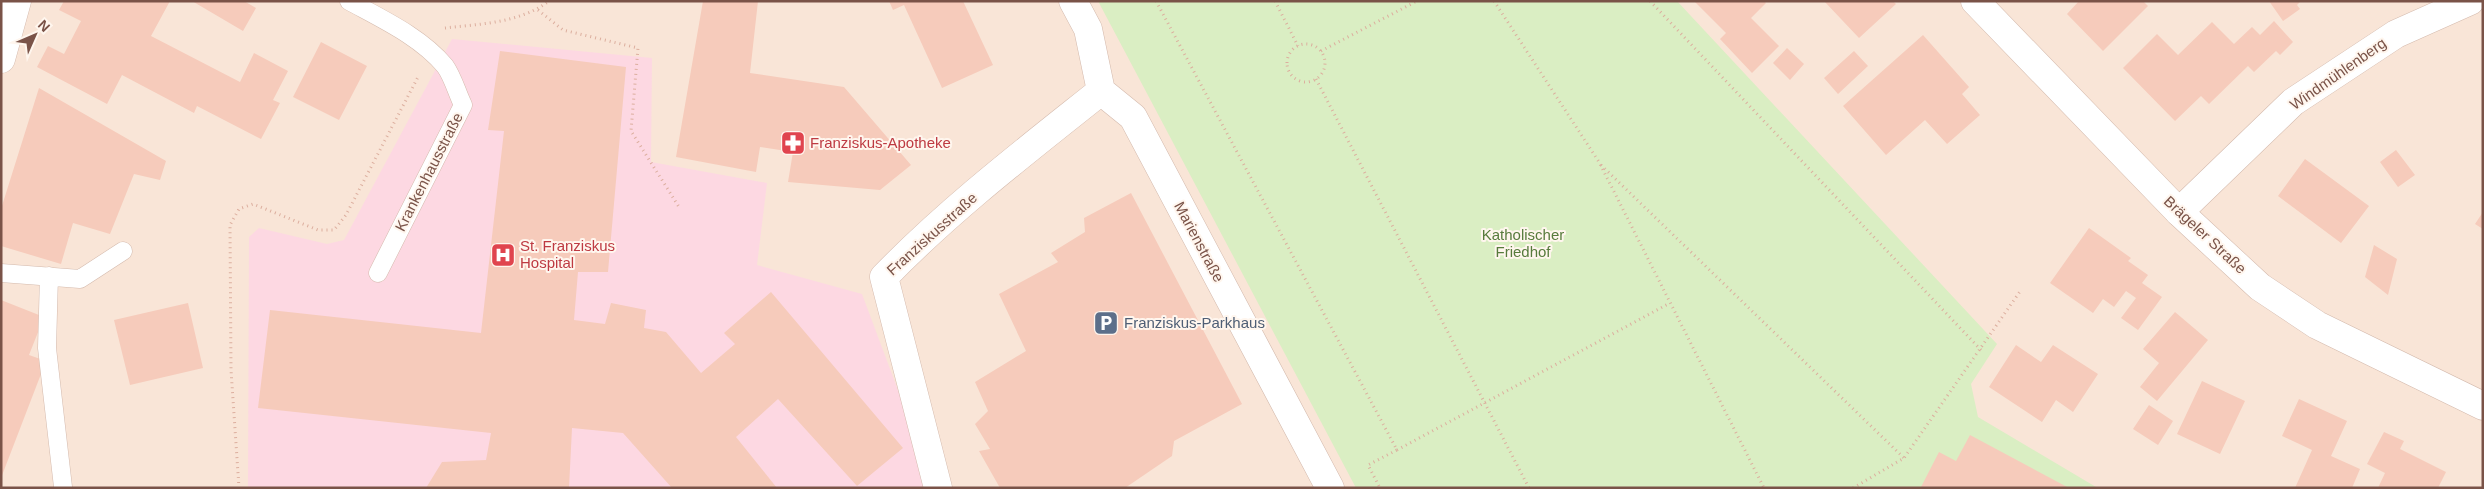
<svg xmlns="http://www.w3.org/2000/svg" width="2484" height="489" font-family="Arial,sans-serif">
<rect width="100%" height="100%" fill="#fef2e6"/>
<!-- residential -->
<path fill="#f9e5d7" d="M1,1H2483V488H1Z"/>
<!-- medical -->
<path fill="#fdd8e2" d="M452,39L652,58L651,162L767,183L757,265L862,294L911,425L924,488H248L249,237L259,228L327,244L344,240Z"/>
<!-- green -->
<path fill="#daeec3" d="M1098,1H1677L1997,344L1971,384L1978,417L2096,487L1356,488Z"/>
<!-- building -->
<path fill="#f6cbbb" d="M64,1H170L151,36L240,82L254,53L288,71L273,100L280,103L261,139L197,106L194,113L122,75L107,104L37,67L48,46L64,54L81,21L59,10Z
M192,1H244L256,8L243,31Z
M703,1H758L750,73L844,87L911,165L880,190L788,182L793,152L760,147L756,172L676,157Z
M889,1H963L993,65L942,88L904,5L893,10Z
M1694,1H1764L1766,3L1751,18L1779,46L1752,73L1720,39L1726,33Z
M1824,1H1893L1896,4L1859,38Z
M2079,1H2143L2148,6L2103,51L2067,14Z
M2269,1H2301L2297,5L2300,9L2283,21Z
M2274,21L2293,42L2280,55L2276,51L2254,72L2248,66L2209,104L2201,96L2175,121L2123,68L2157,34L2178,55L2212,22L2234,44L2252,27L2260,35Z
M1923,35L1969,87L1962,94L1980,115L1947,144L1925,120L1886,155L1843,106Z
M321,42L367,66L339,120L293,97Z
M1787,48L1804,64L1790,80L1773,63Z
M500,51L626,67L608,272H578L574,320L605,324L611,303L646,310L644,328L666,332L701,373L735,344L724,333L771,292L903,448L857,486L778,399L736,437L777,488H672L623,433L572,428L569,488H426L442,462L486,460L491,433L258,408L270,310L481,333L504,131L488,130Z
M1854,51L1868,66L1838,94L1824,78Z
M39,88L166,161L160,180L134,174L110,234L73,223L61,264L1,246V209Z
M2396,150L2415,175L2398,187L2380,162Z
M2305,159L2369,206L2341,243L2278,196Z
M1131,193L1242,404L1174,441L1172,456L1125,488H1000L979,451L990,449L975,424L988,411L975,382L1026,351L999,294L1058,262L1051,253L1085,232L1084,218Z
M2483,212V229L2475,224Z
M2089,228L2131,258L2128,261L2148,275L2142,283L2162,297L2138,330L2121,318L2136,298L2126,291L2114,307L2103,299L2093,313L2050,283Z
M2374,245L2397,259L2388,295L2365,277Z
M1,300L44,317L29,355L46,361L1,478Z
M188,303L203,368L130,385L114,320Z
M2175,312L2208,340L2157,401L2140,387L2159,363L2143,349Z
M2016,345L2041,362L2053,345L2098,374L2073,412L2056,400L2042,422L1989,387Z
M2202,381L2245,401L2220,454L2177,434Z
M2299,399L2347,421L2331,456L2360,469L2352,488H2295L2312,450L2282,436Z
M2149,405L2173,421L2158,445L2133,429Z
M2384,432L2404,441L2400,449L2446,472L2438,488H2378L2385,473L2367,464Z
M1970,435L2069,488L1921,487L1939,452L1956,461Z"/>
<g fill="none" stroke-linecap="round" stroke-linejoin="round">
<defs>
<path id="service" d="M349,1C382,19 421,37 445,66C453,77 457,93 463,105L378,273
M1,273L80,279L123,251
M49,276L47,348L63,487"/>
<path id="minor" d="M1073,1L1088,29L1101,91L1133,117L1330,488
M2179,212L2293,102L2396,34L2470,1
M938,488L884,277C950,209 1027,150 1101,91"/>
<path id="tertiary" d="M1975,1L2179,212L2260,287L2317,325L2483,406
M1,59L17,1"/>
</defs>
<!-- service casing -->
<use href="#service" stroke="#d4baad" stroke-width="19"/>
<!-- minor casing -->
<use href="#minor" stroke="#d4baad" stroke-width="29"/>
<!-- tertiary casing -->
<use href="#tertiary" stroke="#d4baad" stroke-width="29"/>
<!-- path -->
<path stroke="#dcae9e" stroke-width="3" stroke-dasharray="1 4" stroke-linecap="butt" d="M1156,1L1397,450L1368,465L1380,488
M1275,1L1298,46
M1494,1L1599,162L1764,488
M1650,1L1981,350
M538,10L563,30L638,48L631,131L679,207
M445,28C480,24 520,23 549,1
M1287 63a19 19 0 1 1 38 0a19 19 0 1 1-38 0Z
M1321,51L1417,1
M1316,79L1529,488
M1601,165L1904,458
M1397,450L1670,303
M239,488L231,370L230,225L239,209L253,204L318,230H334L346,215L418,77
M1853,488L1904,458L2021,290"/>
<!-- service -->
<use href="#service" stroke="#fff" stroke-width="18"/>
<!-- minor -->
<use href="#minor" stroke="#fff" stroke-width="28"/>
<!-- tertiary -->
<use href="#tertiary" stroke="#fff" stroke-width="28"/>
</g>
<!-- icons -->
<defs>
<symbol id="pharmacy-square" viewBox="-11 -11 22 22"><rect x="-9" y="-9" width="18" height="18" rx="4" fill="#e0444e" stroke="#fff6ee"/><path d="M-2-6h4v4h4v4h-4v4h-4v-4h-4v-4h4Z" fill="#fff"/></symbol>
<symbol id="hospital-square" viewBox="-11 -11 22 22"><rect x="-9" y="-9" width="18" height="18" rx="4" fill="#e0444e" stroke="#fff6ee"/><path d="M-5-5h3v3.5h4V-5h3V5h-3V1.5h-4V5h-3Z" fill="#fff"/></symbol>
<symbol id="parking-square" viewBox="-11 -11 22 22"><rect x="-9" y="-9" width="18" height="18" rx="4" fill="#5c6f8a" stroke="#fff6ee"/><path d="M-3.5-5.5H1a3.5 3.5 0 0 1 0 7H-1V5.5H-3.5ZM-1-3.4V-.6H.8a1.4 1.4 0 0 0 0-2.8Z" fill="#fff"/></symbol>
</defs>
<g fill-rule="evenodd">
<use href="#pharmacy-square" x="779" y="129" width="28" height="28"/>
<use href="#hospital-square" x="489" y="241" width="28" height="28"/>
<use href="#parking-square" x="1092" y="309" width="28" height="28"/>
</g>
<g text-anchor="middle" stroke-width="4" stroke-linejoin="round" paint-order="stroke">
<!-- street labels -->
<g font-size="15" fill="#7a5348" stroke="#fff6ee">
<text transform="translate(2338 74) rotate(-35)" y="5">Windmühlenberg</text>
<text transform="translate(429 172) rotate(-63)" y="5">Krankenhausstraße</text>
<text transform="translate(932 234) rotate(-42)" y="5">Franziskusstraße</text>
<text transform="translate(2205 235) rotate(43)" y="5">Brägeler Straße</text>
<text transform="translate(1199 242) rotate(62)" y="5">Marienstraße</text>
</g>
<!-- health labels -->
<g font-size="15" fill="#be3a42" stroke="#fff6ee" text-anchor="start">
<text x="810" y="148">Franziskus-Apotheke</text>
<text x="520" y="251">St. Franziskus<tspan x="520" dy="17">Hospital</tspan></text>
</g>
<!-- park labels -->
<g font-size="15" fill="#577b3c" stroke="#fff6ee">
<text x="1523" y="240">Katholischer<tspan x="1523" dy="17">Friedhof</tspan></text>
</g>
<!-- service labels -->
<g font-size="15" fill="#4e5e75" stroke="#fff6ee" text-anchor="start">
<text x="1124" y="328">Franziskus-Parkhaus</text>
</g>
</g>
<!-- border -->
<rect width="2484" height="489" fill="none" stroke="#7a5348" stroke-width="5"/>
<!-- north arrow -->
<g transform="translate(35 35) rotate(45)" stroke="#fff6ee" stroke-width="4" paint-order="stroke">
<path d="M0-4L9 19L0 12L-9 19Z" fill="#7a5348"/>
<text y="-8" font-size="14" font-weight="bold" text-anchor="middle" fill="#7a5348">N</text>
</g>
</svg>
